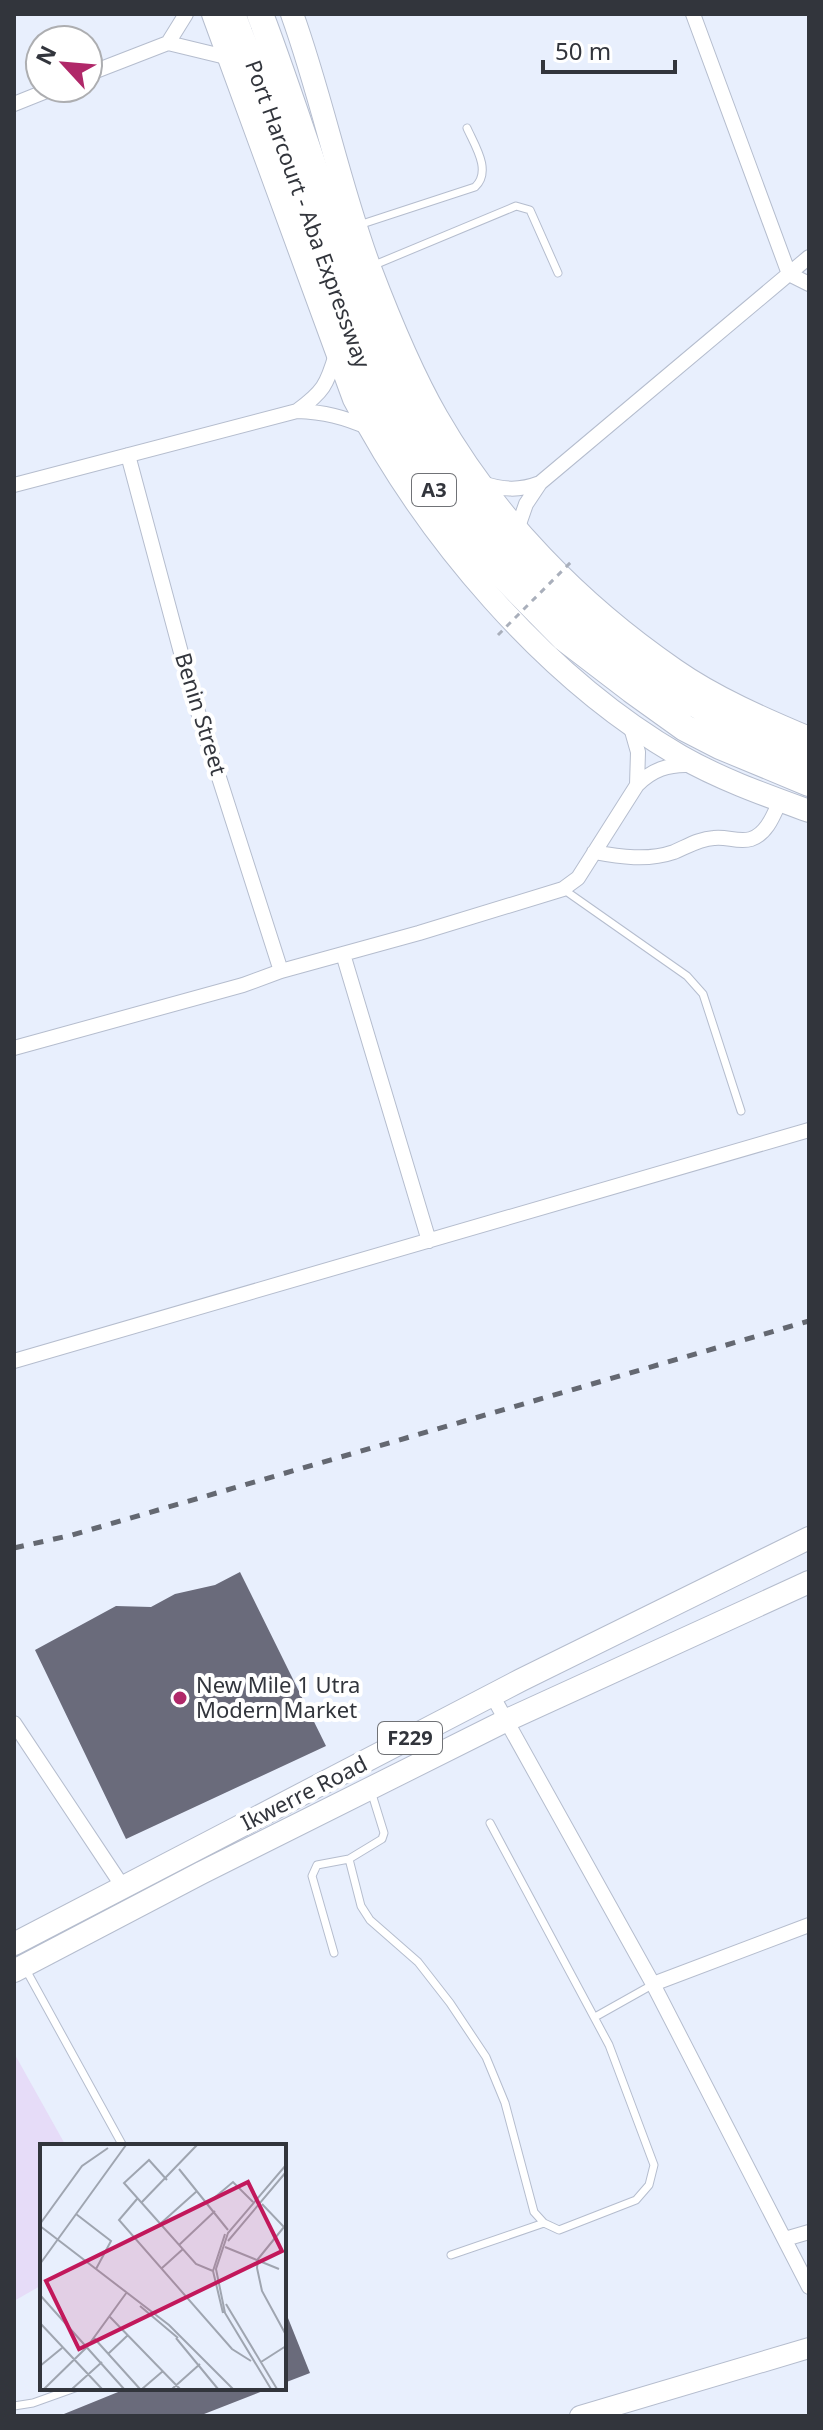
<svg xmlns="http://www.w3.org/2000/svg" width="823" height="2430" font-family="'Noto Sans',sans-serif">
<rect width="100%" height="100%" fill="#e8effd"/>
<!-- green -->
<path fill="#e6dcf8" d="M14,2053L66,2146H42V2285L14,2301Z"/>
<!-- building -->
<path fill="#6a6b7b" d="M240,1572L326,1746L126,1839L35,1650L116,1606L151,1607L175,1594L215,1585Z
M284,2308L310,2373L284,2383Z
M128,2388H268V2389L199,2416H59Z"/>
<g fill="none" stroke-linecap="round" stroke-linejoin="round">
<defs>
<path id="lane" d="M359,225L475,187C492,171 475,146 467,128
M372,266L516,206L530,210L558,273
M563,889L687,976L703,994L741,1111
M371,1791L384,1833L382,1839L349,1859L361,1906L370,1920L418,1962L450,2003L486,2057L505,2103L534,2212L544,2223L559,2230L636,2200L649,2185L654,2165L609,2045L490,1823
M334,1953L312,1876L317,1865L349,1859
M25,1968L123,2146
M595,2017L652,1985
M451,2255L544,2223
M14,2406L33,2403L75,2388"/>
<path id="street" d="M693,14L789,274L809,284
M168,43L186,14
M88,74L168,43L230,58
M14,104L54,88
M297,411C323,392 327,385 336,354
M128,455L191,690L281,971
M482,483C503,490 519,491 540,483
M14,485L297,411C324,412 344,417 369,428
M517,530L526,504L540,483L809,257
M630,724L638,752L637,785
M594,852C620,857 648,861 674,852C688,846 699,839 714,838C726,836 739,843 751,839C767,834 774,814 780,801
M343,954L429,1241
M14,1048L243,985L281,971L419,933L563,889L578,878L637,785C652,770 668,764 690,765
M14,1361L809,1130
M492,1695L653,1984L809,2287
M14,1723L123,1887
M653,1984L809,1925
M785,2239L809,2232"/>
<path id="secondary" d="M580,2416L809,2348"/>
<path id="primary" d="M213,14L354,399C425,536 545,678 680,756C720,779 765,795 809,811
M292,14C322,97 339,185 370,268C389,318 410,370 437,417C495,518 579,604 675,670C715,698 764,719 809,738
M14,1944L521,1680L809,1538
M14,1971L201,1873L505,1721L809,1582"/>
<path id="highway" d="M232,14L296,182L328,277L373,387L401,440L471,543L564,638L632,690L685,728L720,746L809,783
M260,14C306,135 340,261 393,379C415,427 446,471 478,512C489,526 499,541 512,555C596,648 693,712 809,760"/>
</defs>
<!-- lane casing -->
<use href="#lane" stroke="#b5bdce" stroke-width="9"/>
<!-- street casing -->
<use href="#street" stroke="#b5bdce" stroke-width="16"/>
<!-- secondary casing -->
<use href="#secondary" stroke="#b5bdce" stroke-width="22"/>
<!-- primary casing -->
<use href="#primary" stroke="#b5bdce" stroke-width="24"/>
<!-- highway casing -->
<use href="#highway" stroke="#b5bdce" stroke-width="28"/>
<!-- lane -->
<use href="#lane" stroke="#fff" stroke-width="7"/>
<!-- street -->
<use href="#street" stroke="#fff" stroke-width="14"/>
<!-- secondary -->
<use href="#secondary" stroke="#fff" stroke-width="20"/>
<!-- primary -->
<use href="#primary" stroke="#fff" stroke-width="22"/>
<!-- highway -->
<use href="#highway" stroke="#fff" stroke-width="26"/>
<!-- rail -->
<path stroke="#646871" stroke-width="5" stroke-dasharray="10 10" stroke-linecap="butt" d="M14,1548L72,1535L809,1321"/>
<!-- path-bridge -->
<path stroke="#a9afbb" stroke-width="3" stroke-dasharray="6 6" stroke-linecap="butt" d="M498,635L571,562"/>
</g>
<!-- markers -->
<circle fill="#b02869" stroke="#fff" stroke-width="3" cx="180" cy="1698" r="8"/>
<g text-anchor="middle" stroke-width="8" stroke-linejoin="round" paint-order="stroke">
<!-- shield labels -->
<g fill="#fff" stroke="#707276" stroke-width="2">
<rect x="412" y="474" width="44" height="32" rx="6"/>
<rect x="378" y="1722" width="64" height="32" rx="6"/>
</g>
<g font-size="20" font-weight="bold" fill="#32353c">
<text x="434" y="497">A3</text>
<text x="410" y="1745">F229</text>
</g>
<!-- street labels -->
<g font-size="22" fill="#32353c" stroke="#fff">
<text transform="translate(308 214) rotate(70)" y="8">Port Harcourt - Aba Expressway</text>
<text transform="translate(201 714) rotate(73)" y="8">Benin Street</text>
<text transform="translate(304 1793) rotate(-27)" y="8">Ikwerre Road</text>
</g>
<!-- poi labels -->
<g font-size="22" fill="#32353c" stroke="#fff" text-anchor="start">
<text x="196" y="1693">New Mile 1 Utra<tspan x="196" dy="25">Modern Market</tspan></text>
</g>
</g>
<!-- overview -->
<g transform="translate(40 2144)">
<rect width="246" height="246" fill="#e8effd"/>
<path fill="none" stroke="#9fa5b0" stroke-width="2" d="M139,25L188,86M127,36L109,16L84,39L156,120L173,127M97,55L79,76L192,205L211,217M101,59L157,1M168,59L193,38L213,58M222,60L244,83L218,115L217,124L222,147L246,191M36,70L71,97L56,125M0,80L42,22L68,4M120,80L157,47M0,82L129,181L193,245M188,97L246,28M139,101L175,67M185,103L239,125M0,120L86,1M122,124L143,105M0,151L84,245M186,160L237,245M100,162L138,194M183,169L173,127L185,90M70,173L140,245M0,179L62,245M54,194L100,245M136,194L178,245M68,210L88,191M221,218L246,202M0,222L22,204M4,245L47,203L87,148M32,245L62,218M102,245L123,227M132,245L160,220M231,245L185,169L176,125L188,89L246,21"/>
<path fill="#c2185b" fill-opacity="0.15" stroke="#c2185b" stroke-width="4" d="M208,38L242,107L39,205L6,137Z"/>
<rect width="246" height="246" fill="none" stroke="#32353c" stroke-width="4"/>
</g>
<!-- border -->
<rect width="823" height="2430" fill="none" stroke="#32353c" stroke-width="32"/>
<!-- north arrow -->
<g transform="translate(64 64) rotate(296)"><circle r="38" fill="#ffffff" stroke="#adaeb1" stroke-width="2"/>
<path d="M0-6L14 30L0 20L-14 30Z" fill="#b02869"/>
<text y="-12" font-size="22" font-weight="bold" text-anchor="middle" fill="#32353c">N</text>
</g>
<!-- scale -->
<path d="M543 60v12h132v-12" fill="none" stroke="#32353c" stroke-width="4"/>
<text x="555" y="60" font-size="24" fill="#32353c" stroke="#ffffff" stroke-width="6" paint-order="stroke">50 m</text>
</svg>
